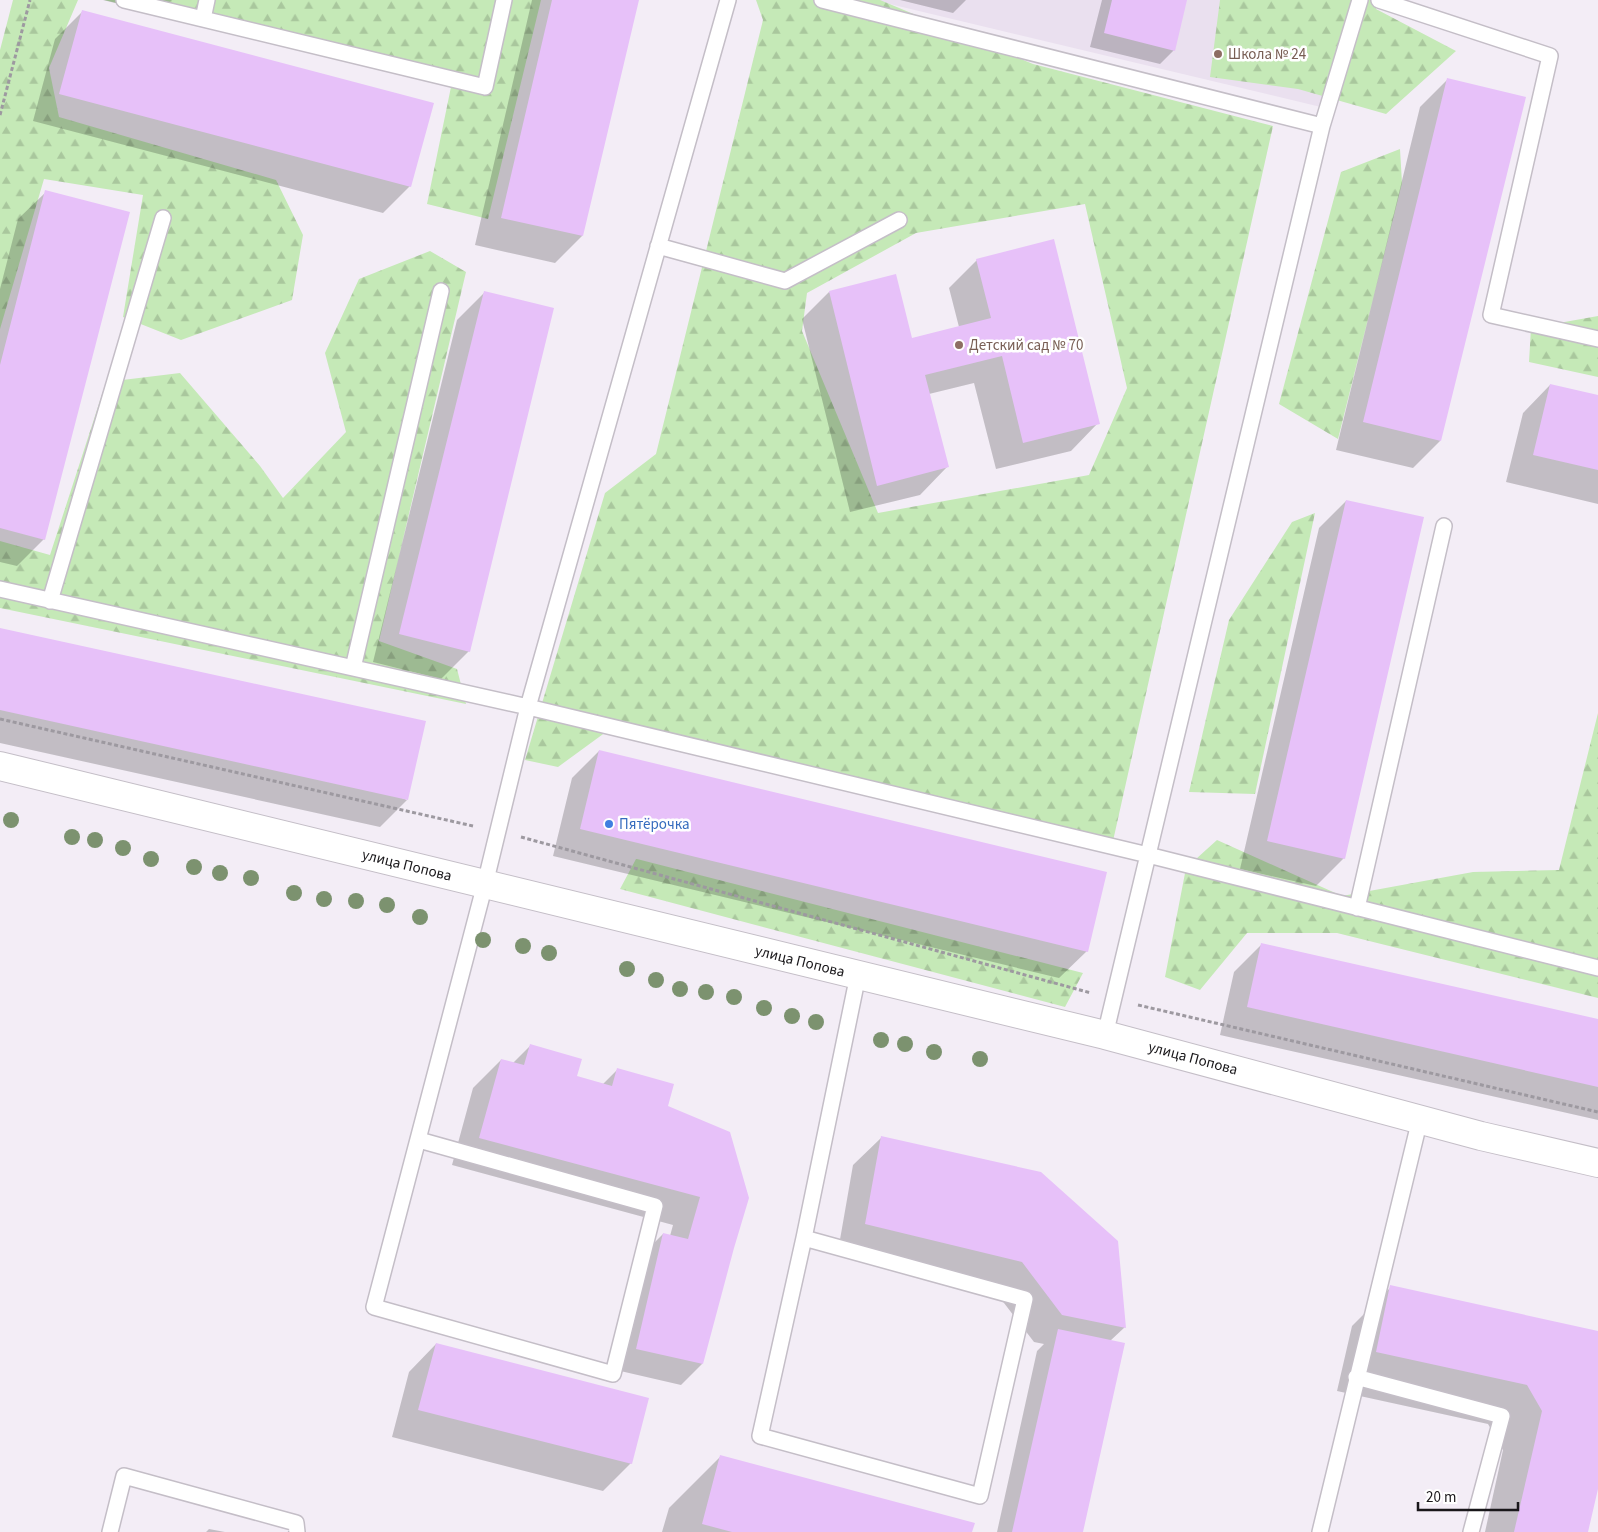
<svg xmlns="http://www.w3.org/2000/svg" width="1598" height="1532" font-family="'Source Sans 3',sans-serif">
<defs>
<pattern id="forest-firs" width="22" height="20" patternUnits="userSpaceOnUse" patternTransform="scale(1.25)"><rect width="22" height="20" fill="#c5e9b7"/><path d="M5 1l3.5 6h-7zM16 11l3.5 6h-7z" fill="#a9c79d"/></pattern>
</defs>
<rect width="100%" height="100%" fill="#f3edf6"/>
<!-- built -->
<path fill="#eae0ef" d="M873,0H1351L1325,108Z"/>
<!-- forest -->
<path fill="url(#forest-firs)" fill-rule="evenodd" d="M13,0H78L49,68L59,117L276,180L303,235L292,300L181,340L123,317L143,195L44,179L0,329V50Z
M104,0H541L488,219L427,204L452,82Z
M756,0H880L1033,64L1273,126L1113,841L621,721L558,767L525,760L605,493L656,454L763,20ZM1085,204L1127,388L1089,475L878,513L802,331L807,293L916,233Z
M1220,0H1377L1376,9L1456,51L1386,114L1298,89L1210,77Z
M1400,149L1402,183L1338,439L1279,404L1341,172Z
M430,251L466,272L379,641L457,669L466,704L0,608V541L50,555L106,382L180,373L260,466L283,498L346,432L325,353L359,279Z
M1598,316V377L1529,362L1531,328Z
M1315,513L1255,794L1189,792L1229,620L1292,522Z
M1598,713V998L1337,933H1247L1200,990L1165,977L1186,868L1217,840L1342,896L1473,872L1559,870Z
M636,859H637L1083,973L1065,1007L620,889Z"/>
<!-- shadow -->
<path fill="#0003" d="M103,0H172L159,14Z
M532,0H638L582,236L555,263L475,245Z
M900,0H966L953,13Z
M1102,0H1186L1174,50L1160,64L1090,47Z
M82,12L410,186L383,213L33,121L55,39Z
M1448,79L1440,441L1413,468L1336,450L1420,107Z
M46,192L44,539L17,566L0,562V289L18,219Z
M977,260L1098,423L1071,451L996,469L974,383L929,394L947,467L920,495L850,512L802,319L829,292L911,339L959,327L949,288Z
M485,292L469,651L441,679L373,662L457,320Z
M1550,385L1598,396V504L1506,482L1523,413Z
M1346,501L1344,858L1316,886L1240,869L1319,528Z
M0,629L407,800L380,827L0,743Z
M599,751L1087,951L1059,978L553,856L572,778Z
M1262,944L1598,1020V1120L1220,1035L1234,972Z
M530,1046L575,1077L603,1084L617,1070L666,1106L732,1248L702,1364L681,1385L616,1370L642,1255L663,1234L670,1236L673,1225L452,1165L473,1088L501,1060L513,1063Z
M881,1138L1125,1327L1110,1341L1082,1532H997L1037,1351L1044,1344L1034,1342L994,1290L838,1251L853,1165Z
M1391,1287L1598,1332V1484L1587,1532H1485L1503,1450L1488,1424L1337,1391L1352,1326Z
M436,1344L631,1463L603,1491L392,1437L409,1372Z
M721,1456L971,1532H662L669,1508Z
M209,1529L225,1532H206Z"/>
<!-- building -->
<path fill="#e7c1f9" d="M552,0H639L583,236L501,218Z
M1112,0H1187L1175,51L1104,33Z
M82,10L434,103L411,187L59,94Z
M1447,78L1526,97L1441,441L1363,422Z
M45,190L130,212L45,540L0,528V365Z
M1054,239L1100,424L1023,443L1002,356L925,375L949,467L877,486L829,291L896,274L912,338L991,318L976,259Z
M484,291L554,308L470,652L399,634Z
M1550,384L1598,395V470L1533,455Z
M1346,500L1424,517L1345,859L1267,841Z
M0,628L426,721L408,800L0,710Z
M599,750L1107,872L1088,952L580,829Z
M1261,943L1598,1019V1087L1247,1007Z
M530,1044L582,1059L577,1076L612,1086L617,1068L674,1084L668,1106L730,1132L749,1198L734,1248L703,1364L636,1349L663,1233L688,1239L700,1197L479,1138L501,1059L524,1065Z
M881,1136L1041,1172L1118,1241L1126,1328L1062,1315L1022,1262L865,1224Z
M1390,1285L1598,1331V1489L1588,1532H1514L1542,1411L1527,1385L1376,1352Z
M1058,1329L1125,1343L1083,1532H1012Z
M436,1343L649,1398L632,1464L418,1410Z
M720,1455L975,1523L972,1532H732L702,1524Z"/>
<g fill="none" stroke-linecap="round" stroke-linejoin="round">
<defs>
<path id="lane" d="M124,0L485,87L504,0
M822,0L1322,126
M1379,0L1550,56L1491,315L1598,339
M203,19L207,0
M658,246L785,281L899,220
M0,589L528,707L1148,855L1598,968
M50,601L163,218
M353,668L441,291
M1357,908L1444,526
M1105,1035L1322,126L1360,0
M419,1140L655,1206L613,1374L374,1307L485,884L528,707L728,0
M804,1238L760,1436L980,1496L1025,1299L804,1238L858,975
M1356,1377L1502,1416L1471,1532
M110,1532L124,1476L296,1523L297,1532
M1320,1532L1420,1119"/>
<path id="street" d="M0,766L1105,1035L1481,1136L1598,1163"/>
</defs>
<!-- lane casing -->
<use href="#lane" stroke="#c4bec7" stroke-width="18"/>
<!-- street casing -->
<use href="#street" stroke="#c4bec7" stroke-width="30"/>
<!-- path -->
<path stroke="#9d99a0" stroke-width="3" stroke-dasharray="4 2.5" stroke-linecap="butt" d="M0,115L30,0
M0,719L473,826
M521,837L1091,993
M1138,1005L1598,1112"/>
<!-- lane -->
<use href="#lane" stroke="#fff" stroke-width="15"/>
<!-- street -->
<use href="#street" stroke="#fff" stroke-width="28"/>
</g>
<!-- trees -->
<g fill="#7c926f">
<circle cx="11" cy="820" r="8"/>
<circle cx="72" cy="837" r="8"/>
<circle cx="95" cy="840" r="8"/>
<circle cx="123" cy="848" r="8"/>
<circle cx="151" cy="859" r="8"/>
<circle cx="194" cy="867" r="8"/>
<circle cx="220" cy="873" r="8"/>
<circle cx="251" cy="878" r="8"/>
<circle cx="294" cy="893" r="8"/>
<circle cx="324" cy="899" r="8"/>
<circle cx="356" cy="901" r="8"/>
<circle cx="387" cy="905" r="8"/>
<circle cx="420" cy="917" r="8"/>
<circle cx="483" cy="940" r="8"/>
<circle cx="523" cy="946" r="8"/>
<circle cx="549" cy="953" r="8"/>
<circle cx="627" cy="969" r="8"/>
<circle cx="656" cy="980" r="8"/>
<circle cx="680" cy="989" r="8"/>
<circle cx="706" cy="992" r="8"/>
<circle cx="734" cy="997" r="8"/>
<circle cx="764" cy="1008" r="8"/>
<circle cx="792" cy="1016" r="8"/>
<circle cx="816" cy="1022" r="8"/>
<circle cx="881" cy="1040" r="8"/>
<circle cx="905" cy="1044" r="8"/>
<circle cx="934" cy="1052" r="8"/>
<circle cx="980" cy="1059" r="8"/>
</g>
<!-- markers -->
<g fill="#8d6e63" stroke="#fff" stroke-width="2">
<circle cx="1218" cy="54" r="5"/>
<circle cx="959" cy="345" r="5"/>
</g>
<circle fill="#3f7fe0" stroke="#fff" stroke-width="2" cx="609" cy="824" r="5"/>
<g text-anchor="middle" stroke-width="5" stroke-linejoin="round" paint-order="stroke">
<!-- education labels -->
<g font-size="15" fill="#785e54" stroke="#fff" text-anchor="start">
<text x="1228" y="59">Школа № 24</text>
<text x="969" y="350">Детский сад № 70</text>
</g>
<!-- shop labels -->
<g font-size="15" fill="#366cbe" stroke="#fff" text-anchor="start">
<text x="619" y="829">Пятёрочка</text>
</g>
<!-- street labels -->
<g font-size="15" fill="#19171a" stroke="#fff">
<text transform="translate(407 865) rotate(14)" y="5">улица Попова</text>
<text transform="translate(800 961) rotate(14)" y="5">улица Попова</text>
<text transform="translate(1193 1058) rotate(15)" y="5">улица Попова</text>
</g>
</g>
<!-- scale -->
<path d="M1418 1502v8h100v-8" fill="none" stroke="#19171a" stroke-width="2.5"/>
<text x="1426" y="1502" font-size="15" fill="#19171a" stroke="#ffffff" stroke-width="4" paint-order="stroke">20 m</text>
</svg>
